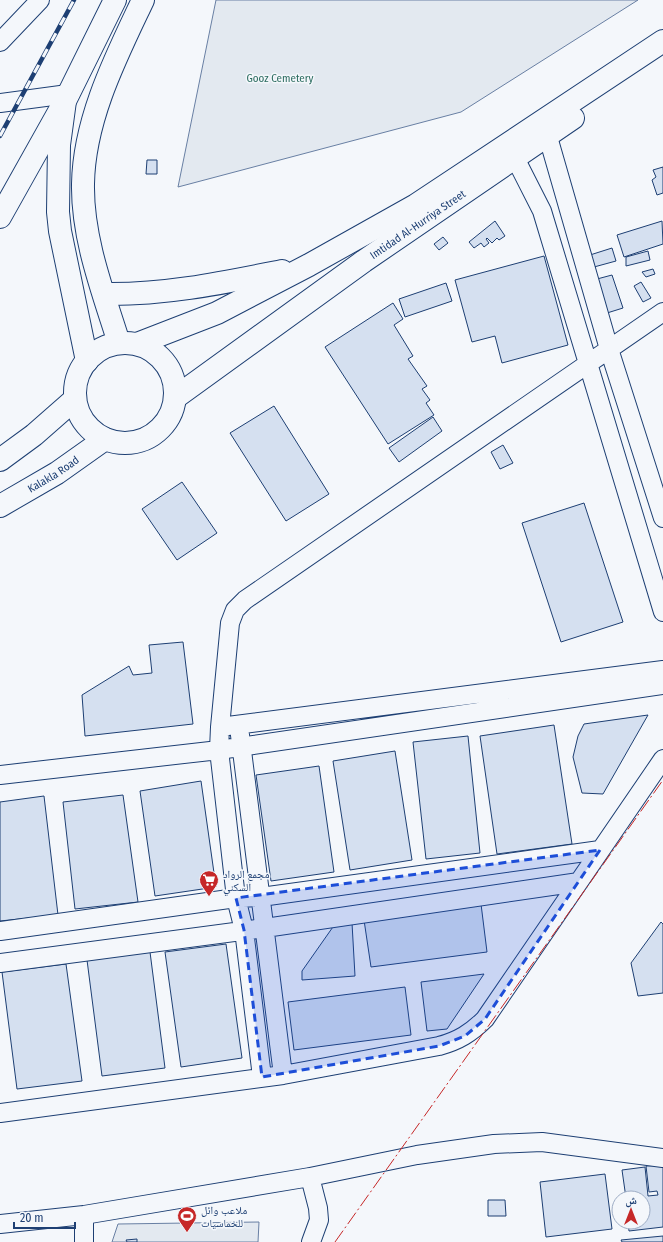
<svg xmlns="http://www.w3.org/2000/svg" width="663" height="1242" font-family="'Fira Sans Condensed','Noto Naskh Arabic',sans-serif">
<rect width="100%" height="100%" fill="#f4f7fb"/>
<!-- green -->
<path fill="#e3e9f0" stroke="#687fa3" d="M216,0H638L461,112L178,187Z
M259,1222L258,1242H112L118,1224Z"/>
<!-- building -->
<path fill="#d5e0f0" stroke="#1d3f73" d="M147,160H157V174H146Z
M663,167V193L657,195L652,180L656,177L653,170Z
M495,221L505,236L499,240L497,238L492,243L487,238L486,239L489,243L484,247L481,243L474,248L469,242Z
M662,221L663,244L624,257L617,235Z
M443,237L448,243L439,250L434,244Z
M612,248L616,261L594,267L590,255Z
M648,251L650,260L626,266V257Z
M544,256L568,345L502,363L495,336L472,342L455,280Z
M653,269L655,274L646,277L642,272Z
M612,275L623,308L607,313L597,279Z
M641,282L651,298L643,302L634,286Z
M446,283L452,301L405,317L399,299Z
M393,303L403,319L394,325L413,356L408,359L427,386L422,389L430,400L426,403L434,415L388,444L325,347Z
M274,406L329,494L286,521L230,433Z
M433,417L442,431L399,462L389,448Z
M503,445L513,463L500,469L491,452Z
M182,482L217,533L177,560L142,509Z
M584,503L623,622L561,642L522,523Z
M183,642L193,724L85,736L82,695L129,666L133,675L152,673L149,645Z
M648,715L603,794L582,793L573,757L578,736L584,724Z
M554,725L572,844L497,854L480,736Z
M468,736L480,853L426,859L413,742Z
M395,751L412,860L350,870L333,761Z
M319,766L334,872L271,881L256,775Z
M201,781L216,887L155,896L140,791Z
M123,795L138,902L75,909L63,802Z
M44,796L58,915L0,921V802Z
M481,904L487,952L371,967L364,920Z
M661,922L663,924V993L638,996L631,963Z
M352,923L355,976L302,980V971L335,924Z
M226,944L242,1058L181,1067L165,952Z
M150,952L165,1068L102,1076L87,960Z
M66,964L82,1081L17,1089L2,972Z
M484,974L447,1029L427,1031L421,982Z
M405,987L411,1035L294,1050L288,1002Z
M663,1165V1227L629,1231L628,1222H643V1198H626L622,1170L645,1167L648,1196L658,1195L657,1191L649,1192L646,1166Z
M605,1174L612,1229L546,1237L540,1182Z
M488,1200H505L506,1216H488Z
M663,1236V1242H622L621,1240Z
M137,1239V1242H127L126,1240Z"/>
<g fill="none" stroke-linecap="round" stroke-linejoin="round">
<defs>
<path id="street" d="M0,42L40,0
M0,103L68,94
M544,123L609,349L663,518
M509,146L542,211L663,612
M220,727L663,670
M240,735L283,1075
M0,775L219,750L663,685
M0,931L236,898L261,897L600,850
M0,963L265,928L579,882
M262,1077L244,930L236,898L219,750L220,727L230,623L235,610L245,600L663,312
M0,1113L283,1075L439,1046C458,1041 471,1033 485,1019L663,759
M310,1177L318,1208L319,1220L311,1242
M84,1215V1242
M0,1224L84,1215L310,1177L417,1155L494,1144L542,1142L663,1158"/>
<path id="secondary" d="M119,343C103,292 82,238 83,184C84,119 116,57 143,0
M87,361L60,231L58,212L59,145L65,101L115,0"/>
<g id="primary">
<path d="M0,217L65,101"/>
<path d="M104,294C165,295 222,283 282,271"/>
<circle cx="125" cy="393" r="50"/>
<path d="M137,344L217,313L309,265L416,205L663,41"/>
<path id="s1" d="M176,397L364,261L573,118"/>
<path d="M0,460L34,435L75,399"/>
<path id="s2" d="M0,506L57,473L105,439"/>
</g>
</defs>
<!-- street casing -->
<use href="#street" stroke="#1d3f73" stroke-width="20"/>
<!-- secondary casing -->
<use href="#secondary" stroke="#1d3f73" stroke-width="24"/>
<!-- primary casing -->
<use href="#primary" stroke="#1d3f73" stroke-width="24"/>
<!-- street -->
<use href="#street" stroke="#f4f7fb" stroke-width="18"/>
<!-- secondary -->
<use href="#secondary" stroke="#f4f7fb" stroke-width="22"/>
<!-- primary -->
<use href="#primary" stroke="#f4f7fb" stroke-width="22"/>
<defs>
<path id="rail" d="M0,136L74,0"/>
</defs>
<!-- rail casing -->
<use href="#rail" stroke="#1d3f73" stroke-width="4.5"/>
<!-- rail -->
<use href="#rail" stroke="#f4f7fb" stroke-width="3" stroke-dasharray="9" stroke-linecap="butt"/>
<!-- power -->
<path stroke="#c62828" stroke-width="1" stroke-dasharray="14 3 2 3" stroke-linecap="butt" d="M335,1242L663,780"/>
</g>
<!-- marked area -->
<path fill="#1d4ed8" fill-opacity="0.2" stroke="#1d4ed8" stroke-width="3" stroke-dasharray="8 5" stroke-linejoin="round" d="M600,850L485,1019L465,1036L439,1046L262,1077L244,930L236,898Z"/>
<!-- icons -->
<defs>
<symbol id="supermarket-pin" viewBox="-11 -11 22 30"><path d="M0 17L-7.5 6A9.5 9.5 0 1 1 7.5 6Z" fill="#c62828" stroke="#f4f7fb"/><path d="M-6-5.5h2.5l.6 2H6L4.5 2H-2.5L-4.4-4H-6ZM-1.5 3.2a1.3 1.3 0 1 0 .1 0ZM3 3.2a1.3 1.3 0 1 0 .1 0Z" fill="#fff"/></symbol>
<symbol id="stadium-pin" viewBox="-11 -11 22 30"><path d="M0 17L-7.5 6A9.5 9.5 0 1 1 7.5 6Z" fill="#c62828" stroke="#f4f7fb"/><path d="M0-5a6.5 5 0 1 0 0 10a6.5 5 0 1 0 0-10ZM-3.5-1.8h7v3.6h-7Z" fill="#fff"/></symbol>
</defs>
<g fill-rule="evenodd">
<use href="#supermarket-pin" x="198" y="869" width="22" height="30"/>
<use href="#stadium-pin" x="176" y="1205" width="22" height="30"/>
</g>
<g text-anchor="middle" stroke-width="3" stroke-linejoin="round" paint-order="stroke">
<!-- park labels -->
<g font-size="11" fill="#2c6c60" stroke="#f4f7fb">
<text x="280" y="82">Gooz Cemetery</text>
</g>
<!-- street labels -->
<g font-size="11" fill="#1d3f73" stroke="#f4f7fb">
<text dy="4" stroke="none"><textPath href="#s1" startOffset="297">Imtidad Al-Hurriya Street</textPath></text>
<text dy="4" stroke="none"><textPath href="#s2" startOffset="62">Kalakla Road</textPath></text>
</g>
<!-- poi labels -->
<g font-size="11" fill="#1d3f73" stroke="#f4f7fb" text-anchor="start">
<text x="223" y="878">مجمع الرواد<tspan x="223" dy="13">السكني</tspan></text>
<text x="201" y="1214">ملاعب وائل<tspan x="201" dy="13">للخماسيات</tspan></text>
</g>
</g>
<!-- north arrow -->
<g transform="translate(631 1210)"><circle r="19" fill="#f4f7fb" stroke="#9eadc5"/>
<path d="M0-3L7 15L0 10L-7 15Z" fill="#c62828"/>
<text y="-6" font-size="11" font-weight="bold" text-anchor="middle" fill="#1d3f73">ش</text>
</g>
<!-- scale -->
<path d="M14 1222v6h61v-6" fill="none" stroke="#1d3f73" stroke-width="2"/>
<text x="20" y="1222" font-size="12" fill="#1d3f73" stroke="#f4f7fb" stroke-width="3" paint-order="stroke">20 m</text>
</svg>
